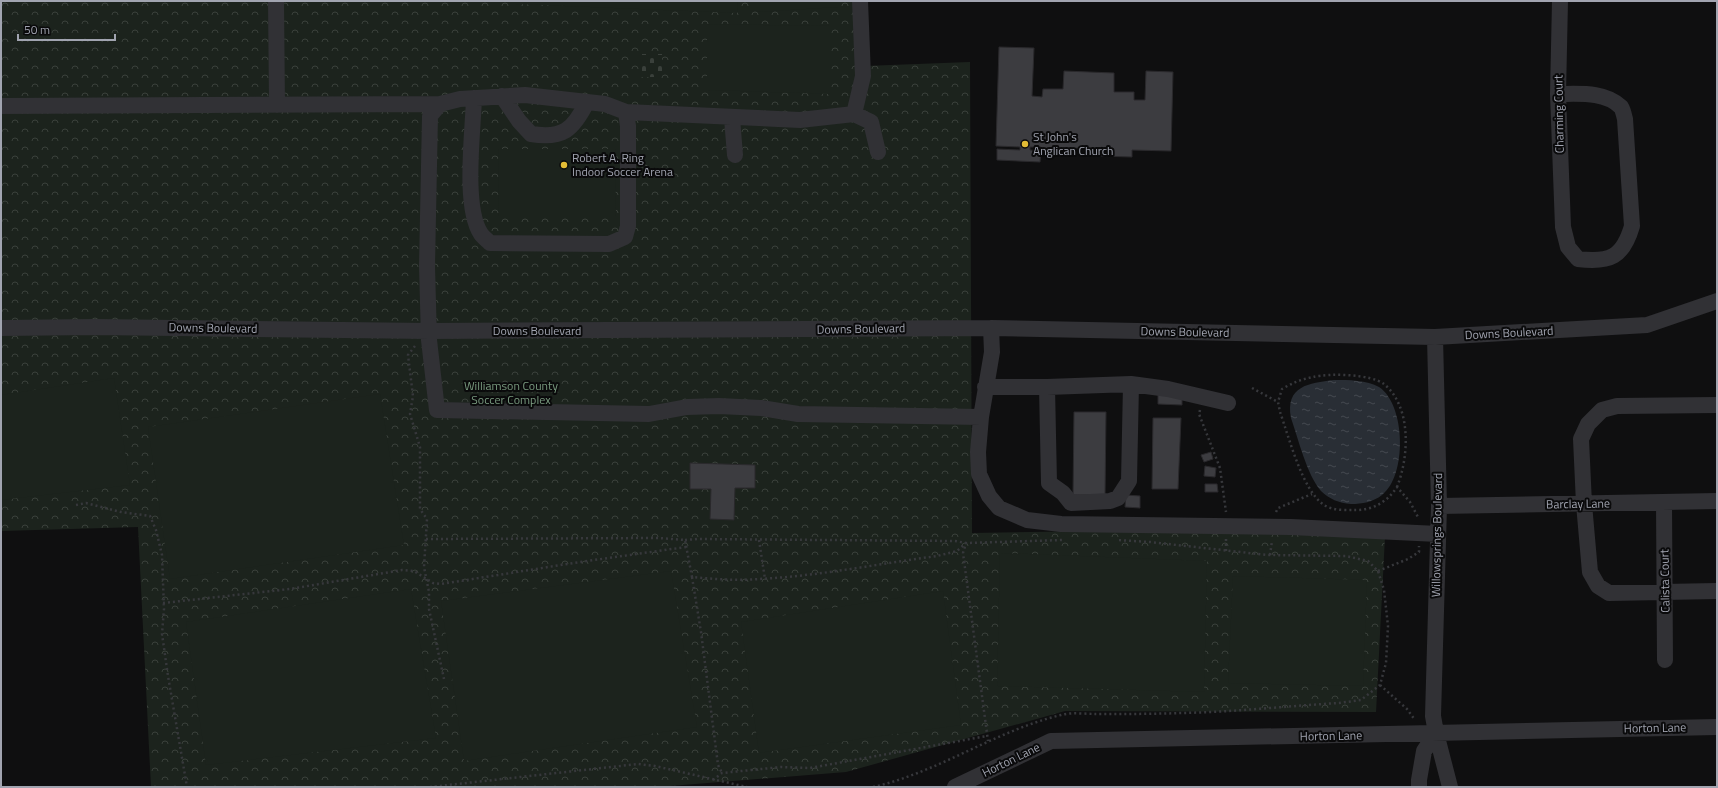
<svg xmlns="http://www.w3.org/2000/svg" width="1718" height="788" font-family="'Titillium Web',sans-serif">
<defs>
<pattern id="forest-crowns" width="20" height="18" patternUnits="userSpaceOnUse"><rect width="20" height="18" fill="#1c231d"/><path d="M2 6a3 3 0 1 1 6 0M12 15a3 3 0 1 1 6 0" fill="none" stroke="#3a403b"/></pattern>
<pattern id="cemetery-stones" width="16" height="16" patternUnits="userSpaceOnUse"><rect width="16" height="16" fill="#1c231d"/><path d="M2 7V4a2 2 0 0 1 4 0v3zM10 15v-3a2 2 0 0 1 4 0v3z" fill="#3a403b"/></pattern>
<pattern id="water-ripples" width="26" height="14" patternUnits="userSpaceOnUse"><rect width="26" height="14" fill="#292e35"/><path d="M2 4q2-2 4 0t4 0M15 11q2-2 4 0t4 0" fill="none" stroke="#454950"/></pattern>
</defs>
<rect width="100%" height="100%" fill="#0f0f10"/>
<!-- forest -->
<path fill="url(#forest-crowns)" d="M1,1H863L865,66L970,62L972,533L1158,530L1385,536L1376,712L1065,711L846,772L657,787H151L138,527L1,531Z"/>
<!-- cemetery -->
<path fill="url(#cemetery-stones)" d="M639,54H662V77H640Z"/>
<!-- garden -->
<path fill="#1c231d" d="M516,1H738L737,13L516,4Z
M756,1H838V7L756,12Z
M707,24L830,26V94L707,90Z
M498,149H615L616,216H499Z
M114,378L130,485L1,500V395Z
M380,394L404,545L170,579L148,427Z
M1000,553L1207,561L1204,692L997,686Z
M671,571L697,727L464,761L441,601Z
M1233,576L1367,580L1363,686L1228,683Z
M411,589L436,738L206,765L186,622Z
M943,591L961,725L759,753L741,622Z"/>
<!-- water -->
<path fill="url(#water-ripples)" d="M1334,380C1348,380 1367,380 1379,387C1406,405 1407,476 1382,495C1373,502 1362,504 1351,504C1339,503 1329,499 1321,491C1307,475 1298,438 1291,418C1285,386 1309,383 1334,380Z"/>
<!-- building -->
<path fill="#3c3c40" stroke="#2a292c" d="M999,47L1034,48L1032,96L1042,97L1043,89H1063L1064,71L1114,73V92H1134V100H1145L1146,71L1173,72L1171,151L1132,150V157L1100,156V149L1074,148V155L1041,154V147H1030V150L1041,151L1040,162L997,160V149L1020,150V147L996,146Z
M1158,394L1182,395V405L1158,404Z
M1074,412H1106L1105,495H1073Z
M1153,418H1181L1178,489H1152Z
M1211,452L1213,459L1204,462L1201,455Z
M690,463L755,465V488H735L734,520L710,519L711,489H690Z
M1205,466L1216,468L1215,477L1204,476Z
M1205,484H1217L1218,492H1205Z
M1126,495L1140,496V508L1125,507Z"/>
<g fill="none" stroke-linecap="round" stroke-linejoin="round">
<!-- path -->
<path stroke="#37383c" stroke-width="2.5" stroke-dasharray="2 3" stroke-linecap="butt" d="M415,346L408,355L413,396L410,414L420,447V509L427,519L424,567L429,592V609L444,679
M1252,388L1278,402
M1200,410L1199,414L1220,468L1226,512
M1397,487C1409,457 1412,407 1384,384C1371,374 1329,373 1313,377C1302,379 1292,383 1282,389L1278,402L1280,412C1289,437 1302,490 1324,505C1333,511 1346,510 1356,510C1374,510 1388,501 1397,487L1410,502L1419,519
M76,505L86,503L121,512L150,516L156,530L162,555L164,609L162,634L168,676L187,787
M1276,512L1278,508L1312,494
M426,539L659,538L685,540L692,577C714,579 736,581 759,579C818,576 878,564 937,556L957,551L966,543L1062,540
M685,540L697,539L955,541L966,543L963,553L988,741
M759,540L765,579
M1226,551V539
M1270,555L1272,541
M1378,571L1408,559L1419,552V546
M692,577L701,632L718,765L722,773
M163,603L290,589L402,570L414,571L433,583L441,584L580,562L686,547
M1380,685L1407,709L1415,720
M713,780L722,773L781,767L810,768L987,736
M430,787L638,764L655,766L747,787
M873,787C939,772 995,731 1061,715C1072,712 1086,714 1097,714C1126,714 1154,714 1182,713C1234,712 1287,706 1339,703L1361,700L1380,685L1386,663L1388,626L1384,590L1378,571L1368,561L1346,556L1267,555L1150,542L1117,540"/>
<!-- minor -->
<path stroke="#313135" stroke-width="16" d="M276,1L277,105
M1558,94C1578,94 1605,91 1621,107C1623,110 1624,115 1625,119L1632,226C1623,257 1610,263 1578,259L1568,247L1563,227L1558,94L1560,1
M502,96L519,121L531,134C563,139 573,130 587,102
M474,98C473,132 463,207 481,234C483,237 487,240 490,243L609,244L625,237L628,226V126L626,112L605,104L525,95L460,99L440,104L430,116L427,266L429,340L437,410L649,414L687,407L719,406L761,408L798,414L981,417
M1,106L440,104
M626,112L800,120L854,114L863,76L860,1
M854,114L871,122L878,152
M732,118L735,155
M1,328L95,327L430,331L991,328L1435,337L1647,325L1717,301
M991,328L992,352L981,417L978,452L979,474L989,496L999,508L1027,520L1061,524L1291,527L1438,534
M1435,337L1439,506L1433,716L1436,733L1450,787
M1131,384L1168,389L1228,403
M985,387H1047L1049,483L1063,493L1071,503L1110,501L1118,498L1129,481L1131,384L1047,387
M1717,405L1617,406L1602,410L1588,424L1581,439L1584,504L1590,572L1598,586L1609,593L1717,591
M1664,503L1665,660
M1439,506L1717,501
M955,787L1051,741L1717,727
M1419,787V780L1424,751L1436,733"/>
</g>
<!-- markers -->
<g fill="#e3bc35" stroke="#0a0a0b" stroke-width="1.5">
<circle cx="1025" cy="144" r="4"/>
<circle cx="564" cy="165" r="4"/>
</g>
<g text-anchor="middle" stroke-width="4" stroke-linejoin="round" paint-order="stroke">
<!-- street labels -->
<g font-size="12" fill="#a1a4b0" stroke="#0a0a0b">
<text transform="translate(1559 114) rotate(-91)" y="4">Charming Court</text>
<text transform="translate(213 328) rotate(1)" y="4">Downs Boulevard</text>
<text transform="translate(861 329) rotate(-1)" y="4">Downs Boulevard</text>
<text x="537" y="335">Downs Boulevard</text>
<text transform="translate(1185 332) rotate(1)" y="4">Downs Boulevard</text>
<text transform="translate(1509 333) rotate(-3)" y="4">Downs Boulevard</text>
<text transform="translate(1578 504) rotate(-1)" y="4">Barclay Lane</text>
<text transform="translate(1437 535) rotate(-89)" y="4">Willowsprings Boulevard</text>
<text transform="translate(1665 581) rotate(-91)" y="4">Calista Court</text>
<text transform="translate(1655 728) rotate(-1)" y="4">Horton Lane</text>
<text transform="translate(1331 736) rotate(-1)" y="4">Horton Lane</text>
<text transform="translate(1011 760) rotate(-26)" y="4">Horton Lane</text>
</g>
<!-- poi labels -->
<g font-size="12" fill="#a1a4b0" stroke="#0a0a0b" text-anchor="start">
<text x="1033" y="141">St John's<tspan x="1033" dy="14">Anglican Church</tspan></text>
<text x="572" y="162">Robert A. Ring<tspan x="572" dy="14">Indoor Soccer Arena</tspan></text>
</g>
<!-- park labels -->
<g font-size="12" fill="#799a7f" stroke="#0a0a0b">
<text x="511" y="390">Williamson County<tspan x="511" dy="14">Soccer Complex</tspan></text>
</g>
</g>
<!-- border -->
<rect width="1718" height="788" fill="none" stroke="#a1a4b0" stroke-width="4"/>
<!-- scale -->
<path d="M18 34v6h97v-6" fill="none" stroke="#a1a4b0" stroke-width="2"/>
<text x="24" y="34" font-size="12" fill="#a1a4b0" stroke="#0a0a0b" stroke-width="3" paint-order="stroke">50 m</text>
</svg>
